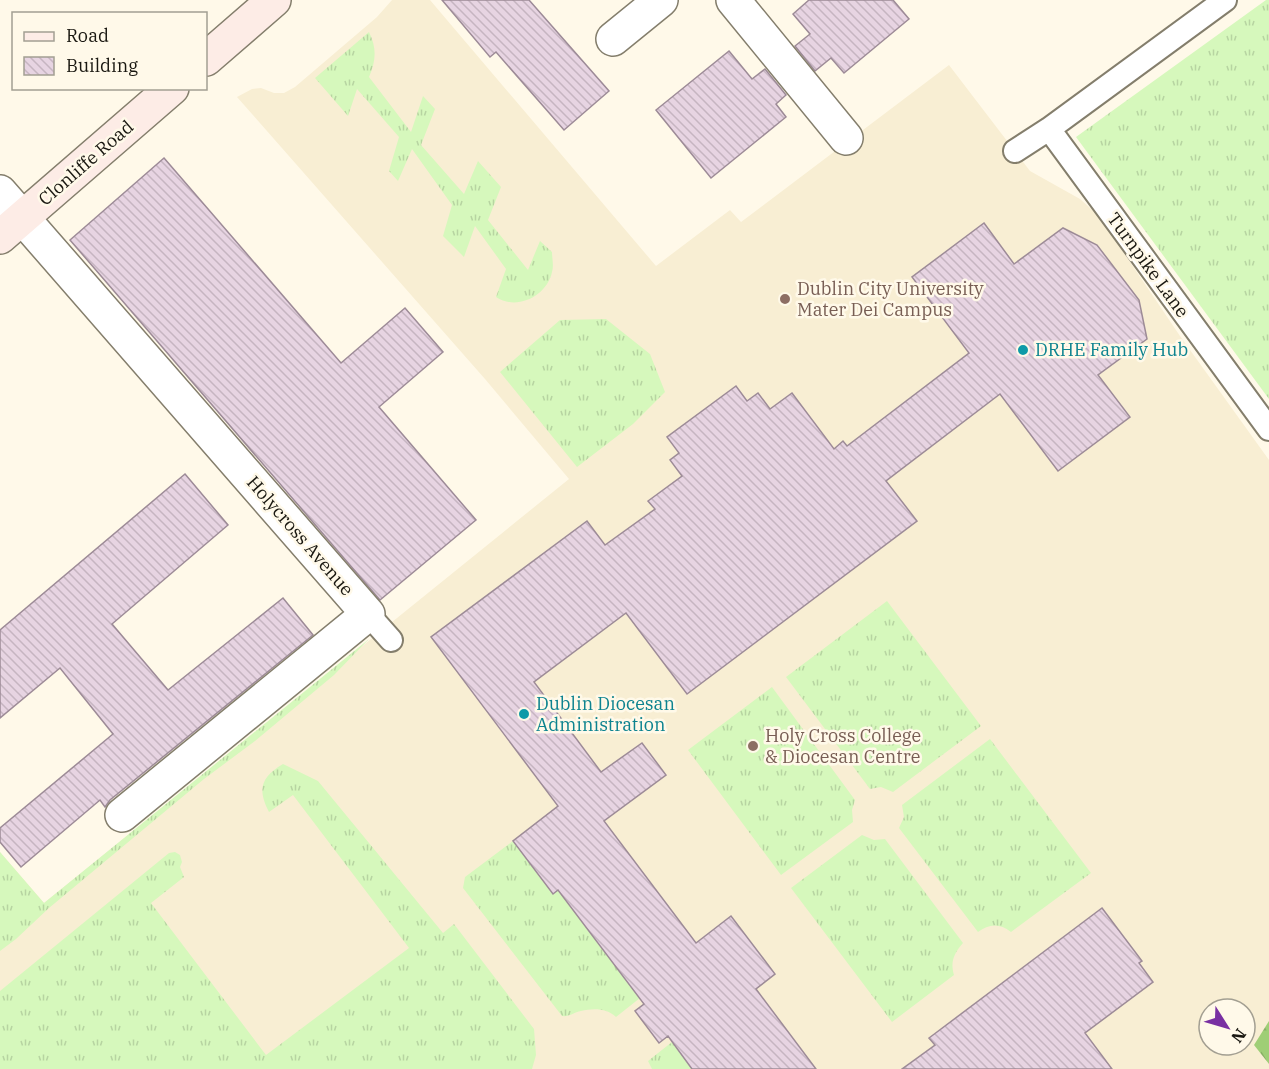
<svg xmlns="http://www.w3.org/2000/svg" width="1269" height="1069" font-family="'IBM Plex Serif',serif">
<defs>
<pattern id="grass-tufts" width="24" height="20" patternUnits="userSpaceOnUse" patternTransform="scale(1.5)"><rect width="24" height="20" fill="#d6f8bc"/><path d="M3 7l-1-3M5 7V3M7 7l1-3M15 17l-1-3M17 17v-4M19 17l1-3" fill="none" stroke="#b7d4a1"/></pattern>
<pattern id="forest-firs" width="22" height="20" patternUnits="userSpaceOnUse" patternTransform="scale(1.5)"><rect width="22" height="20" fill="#9fce76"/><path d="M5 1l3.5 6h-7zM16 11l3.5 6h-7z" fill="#88b065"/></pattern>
<pattern id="building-back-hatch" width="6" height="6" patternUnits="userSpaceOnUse" patternTransform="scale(1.5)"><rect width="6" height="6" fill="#e7d4e2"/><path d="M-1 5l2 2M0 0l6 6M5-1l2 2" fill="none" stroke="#c6b5c1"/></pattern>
</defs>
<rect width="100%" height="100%" fill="#fff9e9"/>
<!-- built -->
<path fill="#f8eed3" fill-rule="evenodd" d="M392,0H430L656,266L730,210L741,222L949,65L1030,171L1080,199L1099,216L1180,336L1269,460V1069H0V852L44,903L569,479L485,379L237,97L252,89L261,88L274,93H284L295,87L377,17ZM1209,1009H1245V1045H1209Z"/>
<!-- grass -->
<path fill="url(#grass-tufts)" d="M1266,0H1269V399L1076,137Z
M369,32C377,48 376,61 369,77L411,132L423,96L435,109L421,145L464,194L478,161L501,187L488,220L528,270L540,241L552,252C552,258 554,266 552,272C547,296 517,311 496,297L506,269L475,226L464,257L443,236L452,205L412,149L398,181L389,171L399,137L357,89L348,116L315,78Z
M606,319L650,354L665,392L633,424L577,467L500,372L560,320Z
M887,601L981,726L893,792L881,787L870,789L786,677Z
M369,639L334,675L255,741L204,779L49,908L16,939L0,951V852L44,903Z
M772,687L855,800L852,810L853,822L781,875L688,750Z
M990,739L1091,873L1011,932C999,923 989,924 978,932L899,828L904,817L902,805Z
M283,764L318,781L443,933L454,924L534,1029L536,1055L532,1069H0V991L169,853L175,852L180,855L182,862L180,867L184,877L151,903L266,1055L409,948L293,795L269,812C257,789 261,777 283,764Z
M862,835L874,840L885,839L963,943C954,953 950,962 954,975L892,1022L791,888Z
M513,841L553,893L558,890L640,998L616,1017C607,1008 593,1008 581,1011C574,1012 570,1017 562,1016L463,888L465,877Z
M672,1042L692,1069H652L648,1061Z"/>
<!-- forest -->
<path fill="url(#forest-firs)" d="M1269,1021V1064L1254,1045Z"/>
<!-- building -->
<path fill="url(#building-back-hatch)" stroke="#9d8b97" stroke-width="1.5" d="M442,0H529L609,91L564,130L496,52L490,57Z
M809,0H893L909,19L844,73L831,58L815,71L795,46L810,34L793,14Z
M729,51L752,79L765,69L786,95L776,104L786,117L711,178L656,110Z
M164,158L341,363L405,308L443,352L379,407L476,520L380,600L70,240Z
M984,223L1014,264L1063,228L1097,245L1139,300L1147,339L1098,375L1130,417L1058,471L1000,394L886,481L917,521L687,694L626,613L534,682L601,772L642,743L666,775L604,821L696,943L731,916L775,974L756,989L816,1069H692L668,1036L659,1043L635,1011L644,1004L558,890L553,894L513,841L558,806L431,637L587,521L605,545L655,509L648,501L682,476L670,460L679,453L667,437L736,386L747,401L758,393L770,409L792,393L834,449L843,441L847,446L969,353L912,277Z
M185,474L228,525L112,624L168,690L283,598L313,635L110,800L105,807L100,800L21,867L0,842V828L113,734L60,668L0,718V630Z
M1102,908L1142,961L1139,963L1153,982L1085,1033L1112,1069H902L935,1045L929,1038Z"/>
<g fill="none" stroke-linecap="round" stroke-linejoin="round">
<defs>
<path id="service" d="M1049,129L1269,429
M1015,151L1049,129L1225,0
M368,614L391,640"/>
<path id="minor" d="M733,0L846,138
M613,39L661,0
M0,192L368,614L122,815"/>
<path id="secondary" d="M206,59L274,0
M0,237L172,88"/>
</defs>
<!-- service casing -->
<use href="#service" stroke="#847e6c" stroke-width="26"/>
<!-- minor casing -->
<use href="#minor" stroke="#847e6c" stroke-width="36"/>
<!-- secondary casing -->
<use href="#secondary" stroke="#847e6c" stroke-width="36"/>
<!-- service -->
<use href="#service" stroke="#fff" stroke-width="22"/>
<!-- minor -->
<use href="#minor" stroke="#fff" stroke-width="33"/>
<!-- secondary -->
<use href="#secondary" stroke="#fdece6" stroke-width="33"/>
</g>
<!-- markers -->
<g fill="#8d6e63" stroke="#fff9e9" stroke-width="2">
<circle cx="785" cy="299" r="6"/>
<circle cx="753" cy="746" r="6"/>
</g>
<g fill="#0f9aa8" stroke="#fff9e9" stroke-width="2">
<circle cx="1023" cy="350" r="6"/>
<circle cx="524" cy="714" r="6"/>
</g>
<g text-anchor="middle" stroke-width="5" stroke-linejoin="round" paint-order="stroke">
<!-- street labels -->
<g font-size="18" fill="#191710" stroke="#fff9e9">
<text transform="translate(86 163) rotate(-41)" y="6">Clonliffe Road</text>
<text transform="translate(1148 265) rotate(54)" y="6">Turnpike Lane</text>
<text transform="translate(300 536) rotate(49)" y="6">Holycross Avenue</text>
</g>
<!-- education labels -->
<g font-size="18" fill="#785e54" stroke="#fff9e9" text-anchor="start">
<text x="797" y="295">Dublin City University<tspan x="797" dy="21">Mater Dei Campus</tspan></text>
<text x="765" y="742">Holy Cross College<tspan x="765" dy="21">&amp; Diocesan Centre</tspan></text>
</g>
<!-- culture labels -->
<g font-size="18" fill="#0d838f" stroke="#fff9e9" text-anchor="start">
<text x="1035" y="356">DRHE Family Hub</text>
<text x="536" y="710">Dublin Diocesan<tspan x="536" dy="21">Administration</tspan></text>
</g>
</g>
<!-- legend -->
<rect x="12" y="12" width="195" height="78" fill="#fff9e9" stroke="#a39f92" stroke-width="1.5"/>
<rect x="24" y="32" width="30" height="9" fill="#fdece6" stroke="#a39f92" stroke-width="1.5"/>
<text x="66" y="42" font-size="18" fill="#191710">Road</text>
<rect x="24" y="57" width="30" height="18" fill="url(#building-back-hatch)" stroke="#a39f92" stroke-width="1.5"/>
<text x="66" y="72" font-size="18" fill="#191710">Building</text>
<!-- north arrow -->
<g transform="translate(1227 1027) rotate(127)"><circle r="28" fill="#fff9e9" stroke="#a39f92" stroke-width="1.5"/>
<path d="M0-4.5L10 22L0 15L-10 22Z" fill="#7930a2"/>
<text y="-9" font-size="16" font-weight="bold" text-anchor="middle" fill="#191710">N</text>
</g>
</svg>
